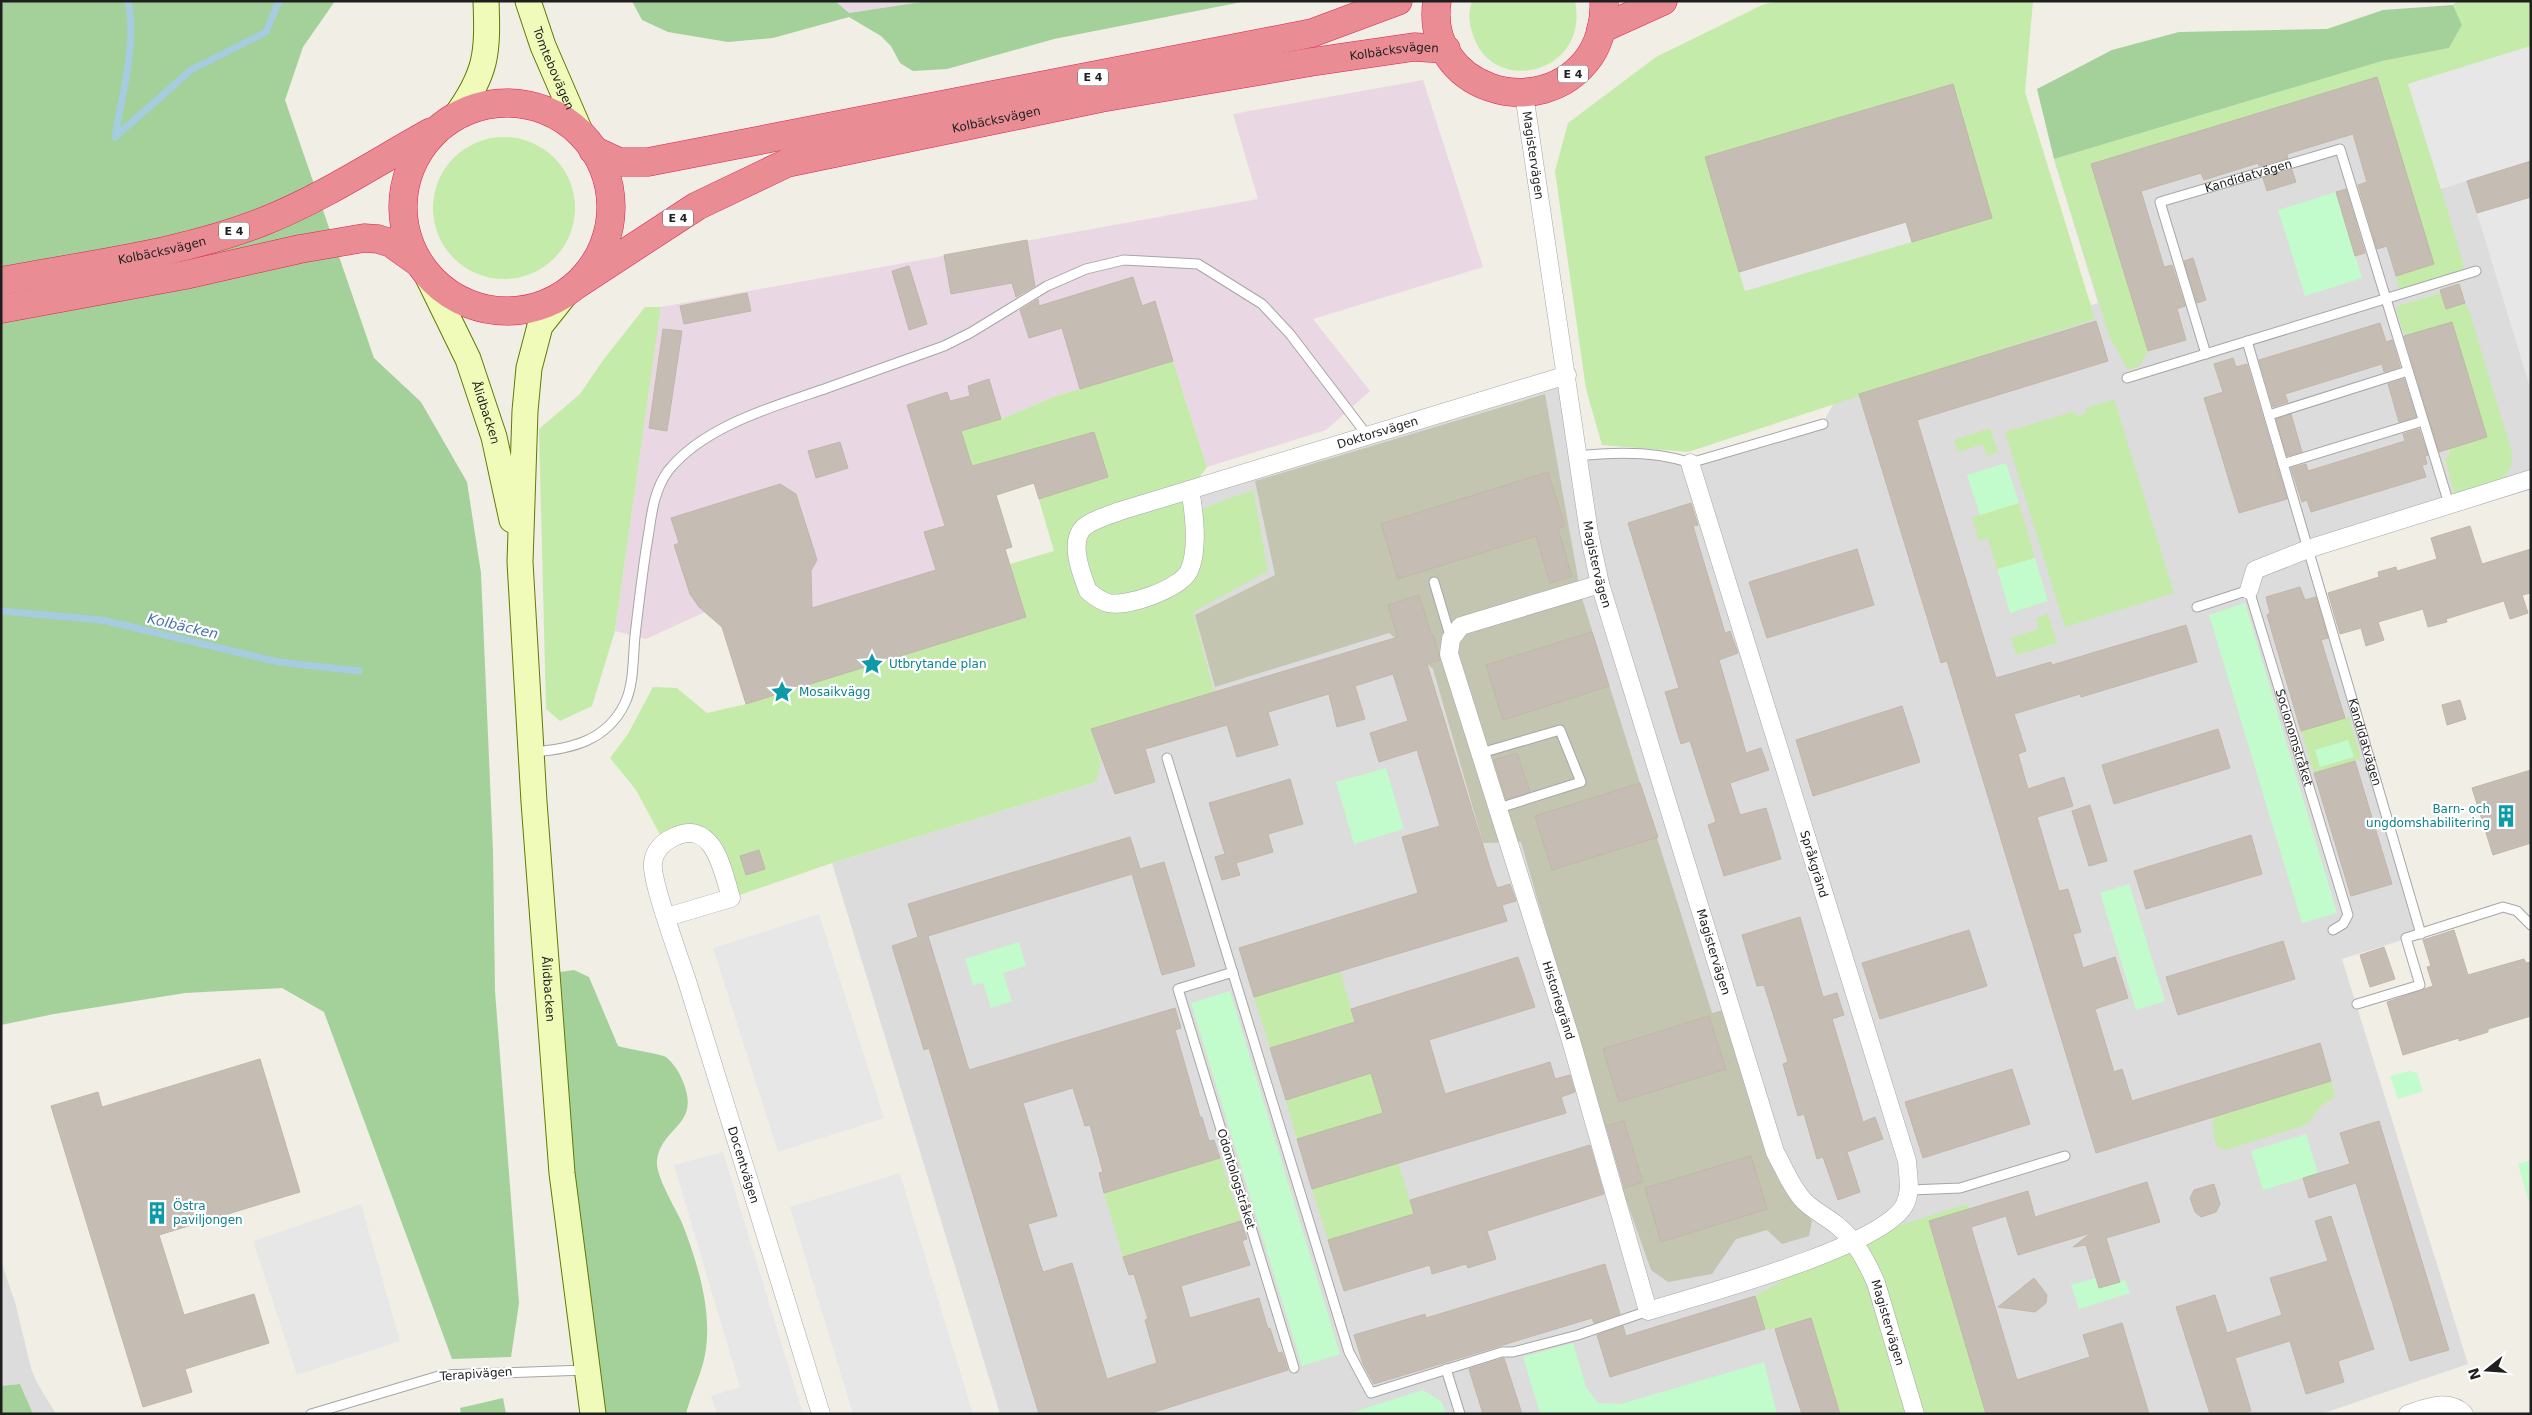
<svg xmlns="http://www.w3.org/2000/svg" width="2532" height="1415" font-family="'DejaVu Sans',sans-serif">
<rect width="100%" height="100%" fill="#f0eee5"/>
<!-- residential -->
<path fill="#dddcdc" d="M2531,46V477L2308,549L2421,934L2342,959L2468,1364L2321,1414H1000L832,863L1096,782L1057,652L1190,490L1567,375L1578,455L1598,454L1690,463L1822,424L1845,384L2098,303L2054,159L2382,61L2409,84Z
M1,1261L15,1302L31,1368L36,1381L56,1414H33L20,1384L1,1386Z"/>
<!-- industrial -->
<path fill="#e9d7e4" d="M835,1H928L848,13Z
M1423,80L1483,267L1313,319L1370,391L1326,430L1207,467L1173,361L1053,397L1001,419L961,431L991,478L1012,547L1005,550L1026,617L746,704L722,627L705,612L646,639L615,631L661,307L1258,199L1233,114Z"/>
<!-- construction -->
<path fill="#c3c5b0" d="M1545,394L1581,595L1712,1013L1723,1010L1770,1163L1781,1184L1812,1221L1809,1236L1782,1244L1767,1230L1736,1239L1712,1274L1668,1282L1651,1270L1622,1188L1643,1181L1624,1121L1603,1128L1521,842L1483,843L1433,669L1389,633L1215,687L1195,615L1275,575L1255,481Z"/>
<!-- grass -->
<path fill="#c4ebaa" d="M1472,1H1575C1590,74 1493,97 1473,35C1469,24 1468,12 1472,1Z
M1778,1H2033L2025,92L2095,319L1688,452L1602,445L1586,389L1555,171L1568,123L1656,57L1762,5Z
M2458,1H2531V46L2409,84L2463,262L2464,275L2401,294L2396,276L2376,77L2091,164L2148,351L2140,365L2128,370L2110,338L2054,159L2382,61L2449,48L2462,25L2453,5Z
M433 208a71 71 0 1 1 142 0a71 71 0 1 1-142 0Z
M2441,293L2446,309L2465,303L2469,310L2512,453C2514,487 2481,488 2455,497L2445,459L2450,454L2414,334L2409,336L2403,332L2396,310L2398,306Z
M645,307H661L615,631L592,706L560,721L546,709L539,429L580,394L604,359Z
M1173,361L1207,467L1190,490L1195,511L1253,490L1268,571L1193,612L1214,692L1091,729L1101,762L1096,782L832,863L731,898L708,841L664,842L636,790L610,758L628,734L653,687L677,688L707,713L746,704L1026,617L1010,564L1054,551L1034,483L996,496L977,482L961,431L1001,419L1053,397Z
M2114,399L2174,593L2065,627L2005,432L2075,411L2077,416L2087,413L2086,408Z
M1990,428L1998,452L1987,456L1983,444L1958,452L1954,440Z
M2019,503L2035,558L1997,569L1988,538L1979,541L1972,517Z
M2048,614L2057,643L2016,655L2011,638L2039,629L2036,618Z
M2349,716L2361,759L2314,773L2301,731Z
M1340,971L1355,1022L1270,1048L1254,997Z
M1371,1073L1383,1113L1297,1139L1286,1100Z
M2331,1081L2335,1097L2321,1106L2309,1122L2303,1126L2225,1150L2217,1146C2212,1135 2215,1129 2212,1118Z
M1220,1158L1241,1221L1123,1257L1104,1193Z
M1398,1162L1414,1214L1328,1240L1312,1189Z
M1967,1204L1969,1209L1929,1221L1986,1414H1840L1811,1318L1775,1329H1765L1755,1296L1853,1240Z"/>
<!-- forest -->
<path fill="#a4d099" d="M1,1H335L303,47L285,100L374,358L421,402L467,482L481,573L493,851L495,991L519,1303L511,1357L452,1359L324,1012L282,988L185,993L54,1014L1,1025Z
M632,1H835L849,13L928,1H1247L1054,39L947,69L913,71L900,63L891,46L881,36L849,17L773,38L728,42L668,32L642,20Z
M2453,5L2462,25L2449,48L2382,61L2054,159L2037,89L2112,50L2179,32L2327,29L2383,10Z
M574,970L589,977L618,1046C626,1049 662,1054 666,1057C671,1061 678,1070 680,1075C705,1126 662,1124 657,1160C655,1176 675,1207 682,1223C699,1266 716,1322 702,1367C697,1383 690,1398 686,1414H593L546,974Z
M20,1384L33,1414H2L1,1386Z
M503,1398L506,1414H461L460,1408Z"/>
<!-- park -->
<path fill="#c2fbcc" d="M2336,192L2362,278L2305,296L2278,210Z
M2006,463L2019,503L1980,515L1967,475Z
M2035,558L2048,601L2010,613L1997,569Z
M2245,603L2337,913L2302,923L2209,615Z
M2348,740L2354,757L2320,767L2315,750Z
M1386,768L1404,829L1354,844L1336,782Z
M2129,884L2165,1001L2136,1010L2100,893Z
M1019,942L1026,966L1003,973L1012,1001L991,1008L983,983L973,985L965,959Z
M1230,991L1340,1354L1302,1366L1191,1003Z
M2409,1071L2417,1073L2423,1091L2398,1099L2390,1076Z
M2306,1134L2318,1173L2263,1190L2251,1151Z
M2531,1160V1201L2529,1202L2518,1164Z
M2096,1278L2100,1288L2125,1280L2130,1293L2079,1309L2071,1285Z
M1573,1343L1586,1387L1598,1403L1621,1404L1764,1362L1777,1414H1540L1523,1357Z
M1423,1390L1442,1402L1446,1414H1347Z"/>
<!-- parking -->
<path fill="#e7e7e7" d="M2531,46V161L2441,189L2408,84Z
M2531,197V391L2477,213Z
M1906,222L1912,242L1745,291L1739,272Z
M819,914L884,1118L778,1152L713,948Z
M723,1152L803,1414H717L711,1396L740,1387L674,1165Z
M900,1173V1174L973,1414H853L790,1207Z
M361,1204L400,1341L297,1375L253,1241Z"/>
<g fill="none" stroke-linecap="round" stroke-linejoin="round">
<!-- stream -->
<path stroke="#a5ccdf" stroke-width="7" d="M115,137L191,70L266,32L279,1
M115,137C122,94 137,44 128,1
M1,611L102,620L279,662L359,671"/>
</g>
<!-- building -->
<path fill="#c5bdb4" stroke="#c2b6a7" d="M2377,77L2434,264L2396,276L2387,246L2377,249L2358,185L2367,182L2353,134L2287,154L2288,158L2259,166L2258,163L2204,180L2201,173L2141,191L2164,267L2172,265L2185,306L2177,309L2186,340L2148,351L2091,164Z
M1953,84L1992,218L1912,242L1906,222L1739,272L1705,157Z
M2531,161V197L2477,213L2467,181Z
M2292,170L2296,182L2267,191L2263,178Z
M2346,189L2365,253L2355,256L2336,192Z
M1027,240L1035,286L1016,297L1012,283L951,294L944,255Z
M2193,258L2206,300L2197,303L2184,261Z
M909,266L927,324L909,330L892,271Z
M1133,277L1142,306L1155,301L1173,361L1080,389L1062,328L1029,338L1020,310L1038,299L1039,306Z
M2459,284L2465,303L2446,309L2440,290Z
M747,293L751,311L684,324L680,306Z
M2096,321L2108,361L1917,420L1996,678L2051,662L2052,665L2186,625L2197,662L2081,697L2080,694L2014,714L2026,751L2018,754L2028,789L2064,777L2073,806L2037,817L2059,891L2068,889L2081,932L2073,934L2083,968L2115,957L2128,998L2095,1009L2114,1072L2122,1069L2132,1101L2320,1043L2331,1081L2096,1153L1947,661L1941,663L1859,394Z
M2452,322L2487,437L2439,452L2404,336Z
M2380,323L2386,342L2392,340L2400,367L2384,372L2382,364L2285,394L2288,402L2273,407L2259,360Z
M663,329L682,331L667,431L649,428Z
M2233,358L2236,367L2247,364L2287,499L2239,513L2204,398L2223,392L2214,364Z
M989,379L1001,419L961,431L972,466L1094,432L1108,477L1039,499L1034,483L996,495L1012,547L1005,549L1026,617L746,704L722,627L699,607L690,594L674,545L679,543L671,518L780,484L796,494L817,560L811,571L812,608L936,570L924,532L945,526L907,405L947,392L950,401L970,396L968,386Z
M2404,379L2416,417L2399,422L2388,384Z
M2291,414L2302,452L2287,456L2276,419Z
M2419,429L2428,455L2425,456L2427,464L2422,465L2426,477L2311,512L2307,500L2302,502L2291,468L2306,464L2308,471L2405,441L2403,434Z
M840,442L848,468L816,478L808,451Z
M1548,472L1565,526L1558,529L1572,576L1550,583L1536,536L1398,579L1381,524Z
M1691,503L1698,525L1693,526L1725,633L1730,631L1738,653L1719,660L1746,753L1761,748L1769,770L1730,783L1740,815L1766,808L1781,859L1724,876L1708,825L1716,822L1690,741L1681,744L1665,692L1679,688L1628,523Z
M2470,526L2482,564L2531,549V593L2522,595L2528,613L2510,619L2504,601L2446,619L2447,622L2428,627L2423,609L2378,622L2384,640L2366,646L2361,628L2340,634L2328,593L2379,577L2378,572L2396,567L2397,571L2437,559L2431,538Z
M1857,549L1874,605L1767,638L1749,582Z
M2300,587L2305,600L2316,597L2328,638L2321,640L2345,718L2301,731L2267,615L2270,613L2266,597Z
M1419,595L1431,634H1433L1440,660L1427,664L1491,871L1497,888L1510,884L1516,901L1502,905L1507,921L1254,997L1239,948L1418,893L1402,837L1440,826L1417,750L1379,762L1370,733L1408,721L1393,674L1355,686L1365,719L1337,727L1329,694L1268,712L1278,745L1237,757L1227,725L1145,749L1155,782L1115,794L1091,729L1398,637L1388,605Z
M1592,632L1609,686L1503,720L1486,665Z
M2460,700L2466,719L2447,725L2442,705Z
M1902,706L1920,762L1813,796L1796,740Z
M2218,729L2230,768L2114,804L2102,765Z
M1517,753L1530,792L1506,799L1494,760Z
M2355,761L2392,884L2351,896L2314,773Z
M2531,770V843L2493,855L2472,788Z
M1290,779L1303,824L1268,834L1273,852L1236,863L1240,875L1222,880L1215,857L1225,854L1209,803Z
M1640,783L1658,837L1552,870L1535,816Z
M2090,805L2107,861L2089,866L2072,811Z
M2251,835L2262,874L2146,909L2134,871Z
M1130,837L1140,869L1164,862L1195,966L1162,975L1132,874L928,936L969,1070L1175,1008L1181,1028L1175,1030L1200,1117H1202L1209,1141L1214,1140L1220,1158L1104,1193L1099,1173L1103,1172L1090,1125L1085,1126L1073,1088L1023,1103L1057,1216L1028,1224L1039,1260L1043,1272L1072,1263L1107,1379L1157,1363L1145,1320L1148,1319L1134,1274L1129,1275L1123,1257L1241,1221L1247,1239L1242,1241L1250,1265L1181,1286L1190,1318L1259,1298L1268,1329L1270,1328L1278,1353L1282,1352L1288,1370L1148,1414H1039L929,1048L924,1050L892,946L918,937L908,904Z
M759,850L765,869L746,875L740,856Z
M1800,917L1823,997L1837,993L1844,1015L1832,1019L1863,1122L1875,1117L1883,1139L1847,1152L1860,1192L1838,1200L1823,1157L1817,1159L1804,1114L1798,1116L1783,1064L1788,1062L1764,985L1757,986L1742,935Z
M1969,930L1987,986L1880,1019L1862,963Z
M2454,930L2468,975L2524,959L2526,963L2531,962V1016L2488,1029V1032L2459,1041V1038L2403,1055L2387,1002L2433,986L2427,967L2431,966L2423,940Z
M2283,941L2295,979L2178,1015L2166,977Z
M2384,947L2395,979L2370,987L2360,955Z
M1518,957L1535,1007L1429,1040L1445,1094L1550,1062L1555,1079L1570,1075L1575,1092L1561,1097L1566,1113L1312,1189L1297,1139L1383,1113L1371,1073L1286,1100L1270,1048L1355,1022L1351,1009Z
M1709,1016L1726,1069L1619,1102L1603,1049Z
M260,1059L300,1192L159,1235L184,1315L254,1294L269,1343L185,1369L192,1392L143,1407L51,1106L98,1092L102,1107Z
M2012,1069L2030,1124L1923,1158L1905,1102Z
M1624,1121L1643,1182L1624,1188L1606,1126Z
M2379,1121L2449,1350L2410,1361L2356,1183L2309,1198L2303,1178L2350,1164L2340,1133Z
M1590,1145L1604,1194L1487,1231L1496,1259L1468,1268L1466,1264L1432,1274L1430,1265L1344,1291L1328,1240L1414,1214L1410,1200Z
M1751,1156L1767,1209L1661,1242L1645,1188Z
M2147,1182L2160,1222L2106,1238L2120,1282L2099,1288L2086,1245L2073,1247L2091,1233L2018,1255L2006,1216L1971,1227L2017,1380L2090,1357L2083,1335L2122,1323L2149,1414H1986L1929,1221L2028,1191L2035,1217Z
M2214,1184L2220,1204L2216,1212L2201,1217L2195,1212L2190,1198L2194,1190Z
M2331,1216L2374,1349L2338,1361L2344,1382L2306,1394L2290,1341L2235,1358L2251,1411L2242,1414H2210L2176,1307L2215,1295L2227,1333L2282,1315L2270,1278L2328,1261L2315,1221Z
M1605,1264L1620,1314L1594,1323L1592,1318L1374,1384L1363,1364L1354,1335L1425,1314L1426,1318Z
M2034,1278L2047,1295L2046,1303L2035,1312L1998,1307Z
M1755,1296L1765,1329L1610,1377L1597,1335L1623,1326L1626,1336Z
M1811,1318L1840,1414H1802L1784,1359L1775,1329Z
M1504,1358L1522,1414H1483L1469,1369Z"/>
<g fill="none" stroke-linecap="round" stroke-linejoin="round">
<defs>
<g id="lane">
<path id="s1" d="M2247,341L2421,934"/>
<path id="s2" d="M2206,354L2160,202L2340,149L2449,504"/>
<path d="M2127,378L2476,271"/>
<path d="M2269,415L2408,371"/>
<path d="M1578,456C1614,452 1656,451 1690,463L1823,424"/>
<path d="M2283,464L2423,421"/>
<path d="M1434,582L1451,639"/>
<path id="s3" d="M2197,607L2249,590L2348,915L2343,924L2333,930"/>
<path d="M533,752C571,749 607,741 625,703C634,684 633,657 635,636C639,601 643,566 649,531C652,510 655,489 668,471C703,426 775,406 827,388C866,374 905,360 944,346L970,333L1047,286L1086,269L1124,260L1198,264L1262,304L1290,334L1367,435"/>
<path d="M1481,753L1560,730L1581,782L1499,808"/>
<path d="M1167,758L1349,1352L1371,1393L1502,1352H1513L1578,1335L1648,1311"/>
<path d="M1233,972L1178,989L1294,1368"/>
<path d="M2357,1004L2420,985L2406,938L2503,907L2517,911L2531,925"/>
<path d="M1910,1190L1960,1188L2065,1156"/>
<path d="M1446,1369L1460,1414"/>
<path d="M311,1414L442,1375L586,1370"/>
</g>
<g id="street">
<path id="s4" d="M1524,94L1589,533L1600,584L1775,1152C1784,1168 1791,1187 1804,1201C1814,1211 1827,1217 1838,1226C1856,1242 1866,1260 1876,1283L1915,1414"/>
<path id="s5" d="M1190,490C1194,511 1199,550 1189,571C1180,589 1128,607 1108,603C1101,601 1094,596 1088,591C1082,575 1068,542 1084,527C1092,520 1109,515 1120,511L1567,375"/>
<path id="s6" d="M1600,584L1461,626L1451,639L1449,654L1570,1037L1648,1311C1700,1295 1879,1248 1904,1206C1912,1192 1908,1177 1907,1161L1690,463"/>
<path d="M2249,590L2255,570L2308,549L2531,479"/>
<path id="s7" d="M667,917L731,898C723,872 714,818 674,837C663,842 655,849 653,862C650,879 680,959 687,981C731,1126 776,1270 821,1414"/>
<path d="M2408,1414C2426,1408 2448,1398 2464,1414"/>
</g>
<g id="secondary">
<path id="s8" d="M528,1L543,46L582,136"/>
<path d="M455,117C487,73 488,53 486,1"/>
<path id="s9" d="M426,273L468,359L494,437L512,520"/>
<path id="s10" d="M567,292L540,326L529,368L525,411L520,562L534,802L562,1173L593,1414"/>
</g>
<g id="highway">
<path d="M1437,1C1424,88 1541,126 1590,56C1600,41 1605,20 1604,1"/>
<path d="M1601,29L1663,1"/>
<circle cx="507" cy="207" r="104"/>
<path d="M593,150L619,162H648L1312,33L1398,1"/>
<path id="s11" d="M1,281C90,264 183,254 267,220C324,197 377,162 431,132"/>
<path id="s12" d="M576,285L697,206L787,163L1101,98L1311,62L1414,47L1446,49"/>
<path d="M1,309L185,275L300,249L364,238L378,239L391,243L419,263"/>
</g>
</defs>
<!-- lane casing -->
<use href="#lane" stroke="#a6a6a6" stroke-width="11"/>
<!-- street casing -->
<use href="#street" stroke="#a6a6a6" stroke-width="19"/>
<!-- secondary casing -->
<use href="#secondary" stroke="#617a02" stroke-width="27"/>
<!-- highway casing -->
<use href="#highway" stroke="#df214f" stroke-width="29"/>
<!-- lane -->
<use href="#lane" stroke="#fff" stroke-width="9"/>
<!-- street -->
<use href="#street" stroke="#fff" stroke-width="18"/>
<!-- secondary -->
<use href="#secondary" stroke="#f1fbb9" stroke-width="25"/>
<!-- highway -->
<use href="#highway" stroke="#e98c94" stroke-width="28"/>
</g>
<!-- icons -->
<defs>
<symbol id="sight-bare" viewBox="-9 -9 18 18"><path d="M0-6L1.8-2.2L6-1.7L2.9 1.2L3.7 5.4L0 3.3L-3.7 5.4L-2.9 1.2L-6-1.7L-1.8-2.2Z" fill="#0f9aa8" stroke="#fff" stroke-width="2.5" paint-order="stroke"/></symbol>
<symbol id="building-bare" viewBox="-9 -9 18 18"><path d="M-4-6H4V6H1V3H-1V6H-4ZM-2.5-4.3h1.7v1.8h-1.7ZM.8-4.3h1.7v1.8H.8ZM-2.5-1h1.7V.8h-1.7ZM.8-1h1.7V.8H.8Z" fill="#0f9aa8" stroke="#fff" stroke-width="2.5" paint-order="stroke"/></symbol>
</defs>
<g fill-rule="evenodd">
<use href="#sight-bare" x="856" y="648" width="32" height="32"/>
<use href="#sight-bare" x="766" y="676" width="32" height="32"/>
<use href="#building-bare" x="2490" y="800" width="32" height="32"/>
<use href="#building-bare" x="141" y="1197" width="32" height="32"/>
</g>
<g text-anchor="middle" stroke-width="4.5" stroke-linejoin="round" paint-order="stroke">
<!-- shield labels -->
<g fill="#fff" stroke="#626262" stroke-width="1">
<rect x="1558" y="65.5" width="30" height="17" rx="4"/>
<rect x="1078" y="68.5" width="30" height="17" rx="4"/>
<rect x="663" y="209.5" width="30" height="17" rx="4"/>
<rect x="219" y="222.5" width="30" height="17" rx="4"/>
</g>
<g font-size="11" font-weight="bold" fill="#1f1f1f">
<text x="1573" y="78">E 4</text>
<text x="1093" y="81">E 4</text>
<text x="678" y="222">E 4</text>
<text x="234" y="235">E 4</text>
</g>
<!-- street labels -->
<g font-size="12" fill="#1f1f1f" stroke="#fff">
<text dy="4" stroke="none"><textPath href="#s12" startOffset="862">Kolbäcksvägen</textPath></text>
<text dy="4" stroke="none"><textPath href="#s8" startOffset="72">Tomtebovägen</textPath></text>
<text dy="4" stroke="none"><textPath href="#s12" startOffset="458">Kolbäcksvägen</textPath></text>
<text dy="4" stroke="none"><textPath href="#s4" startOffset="62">Magistervägen</textPath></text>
<text dy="4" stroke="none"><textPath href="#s2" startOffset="251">Kandidatvägen</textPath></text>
<text dy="4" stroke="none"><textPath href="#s11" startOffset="164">Kolbäcksvägen</textPath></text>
<text dy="4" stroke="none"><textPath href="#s9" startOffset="152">Ålidbacken</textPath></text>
<text dy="4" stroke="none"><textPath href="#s5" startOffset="572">Doktorsvägen</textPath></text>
<text dy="4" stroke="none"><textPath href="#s4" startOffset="476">Magistervägen</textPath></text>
<text dy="4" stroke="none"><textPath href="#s3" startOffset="209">Socionomstråket</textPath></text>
<text dy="4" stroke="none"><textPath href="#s1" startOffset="418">Kandidatvägen</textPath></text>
<text transform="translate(1814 864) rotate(73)" y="4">Språkgränd</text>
<text dy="4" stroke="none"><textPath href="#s4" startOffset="881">Magistervägen</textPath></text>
<text dy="4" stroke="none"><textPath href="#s10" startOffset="709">Ålidbacken</textPath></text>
<text dy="4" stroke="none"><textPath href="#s6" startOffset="540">Historiegränd</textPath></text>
<text dy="4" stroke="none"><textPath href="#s7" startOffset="516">Docentvägen</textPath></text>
<text transform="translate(1236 1179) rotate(73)" y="4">Odontologstråket</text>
<text dy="4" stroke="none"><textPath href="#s4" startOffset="1300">Magistervägen</textPath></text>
<text transform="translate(476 1374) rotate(-4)" y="4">Terapivägen</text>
</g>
<!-- culture labels -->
<g font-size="12" fill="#0d838f" stroke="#fff" text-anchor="start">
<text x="889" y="668">Utbrytande plan</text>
<text x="799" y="696">Mosaikvägg</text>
<text x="2490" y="813" text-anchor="end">Barn- och<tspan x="2490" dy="14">ungdomshabilitering</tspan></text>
<text x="173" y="1210">Östra<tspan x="173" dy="14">paviljongen</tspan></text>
</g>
<!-- water labels -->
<g font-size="14" font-style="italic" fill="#4973b2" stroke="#fff">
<text transform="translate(183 626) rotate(13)" y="5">Kolbäcken</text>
</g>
</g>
<!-- border -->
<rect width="2532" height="1415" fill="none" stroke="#1f1f1f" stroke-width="5"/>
<!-- north arrow -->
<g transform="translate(2487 1370) rotate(253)" stroke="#ffffff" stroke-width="4" paint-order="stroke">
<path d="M0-4L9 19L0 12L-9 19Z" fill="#1f1f1f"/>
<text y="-8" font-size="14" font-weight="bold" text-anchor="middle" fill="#1f1f1f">N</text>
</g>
</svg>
